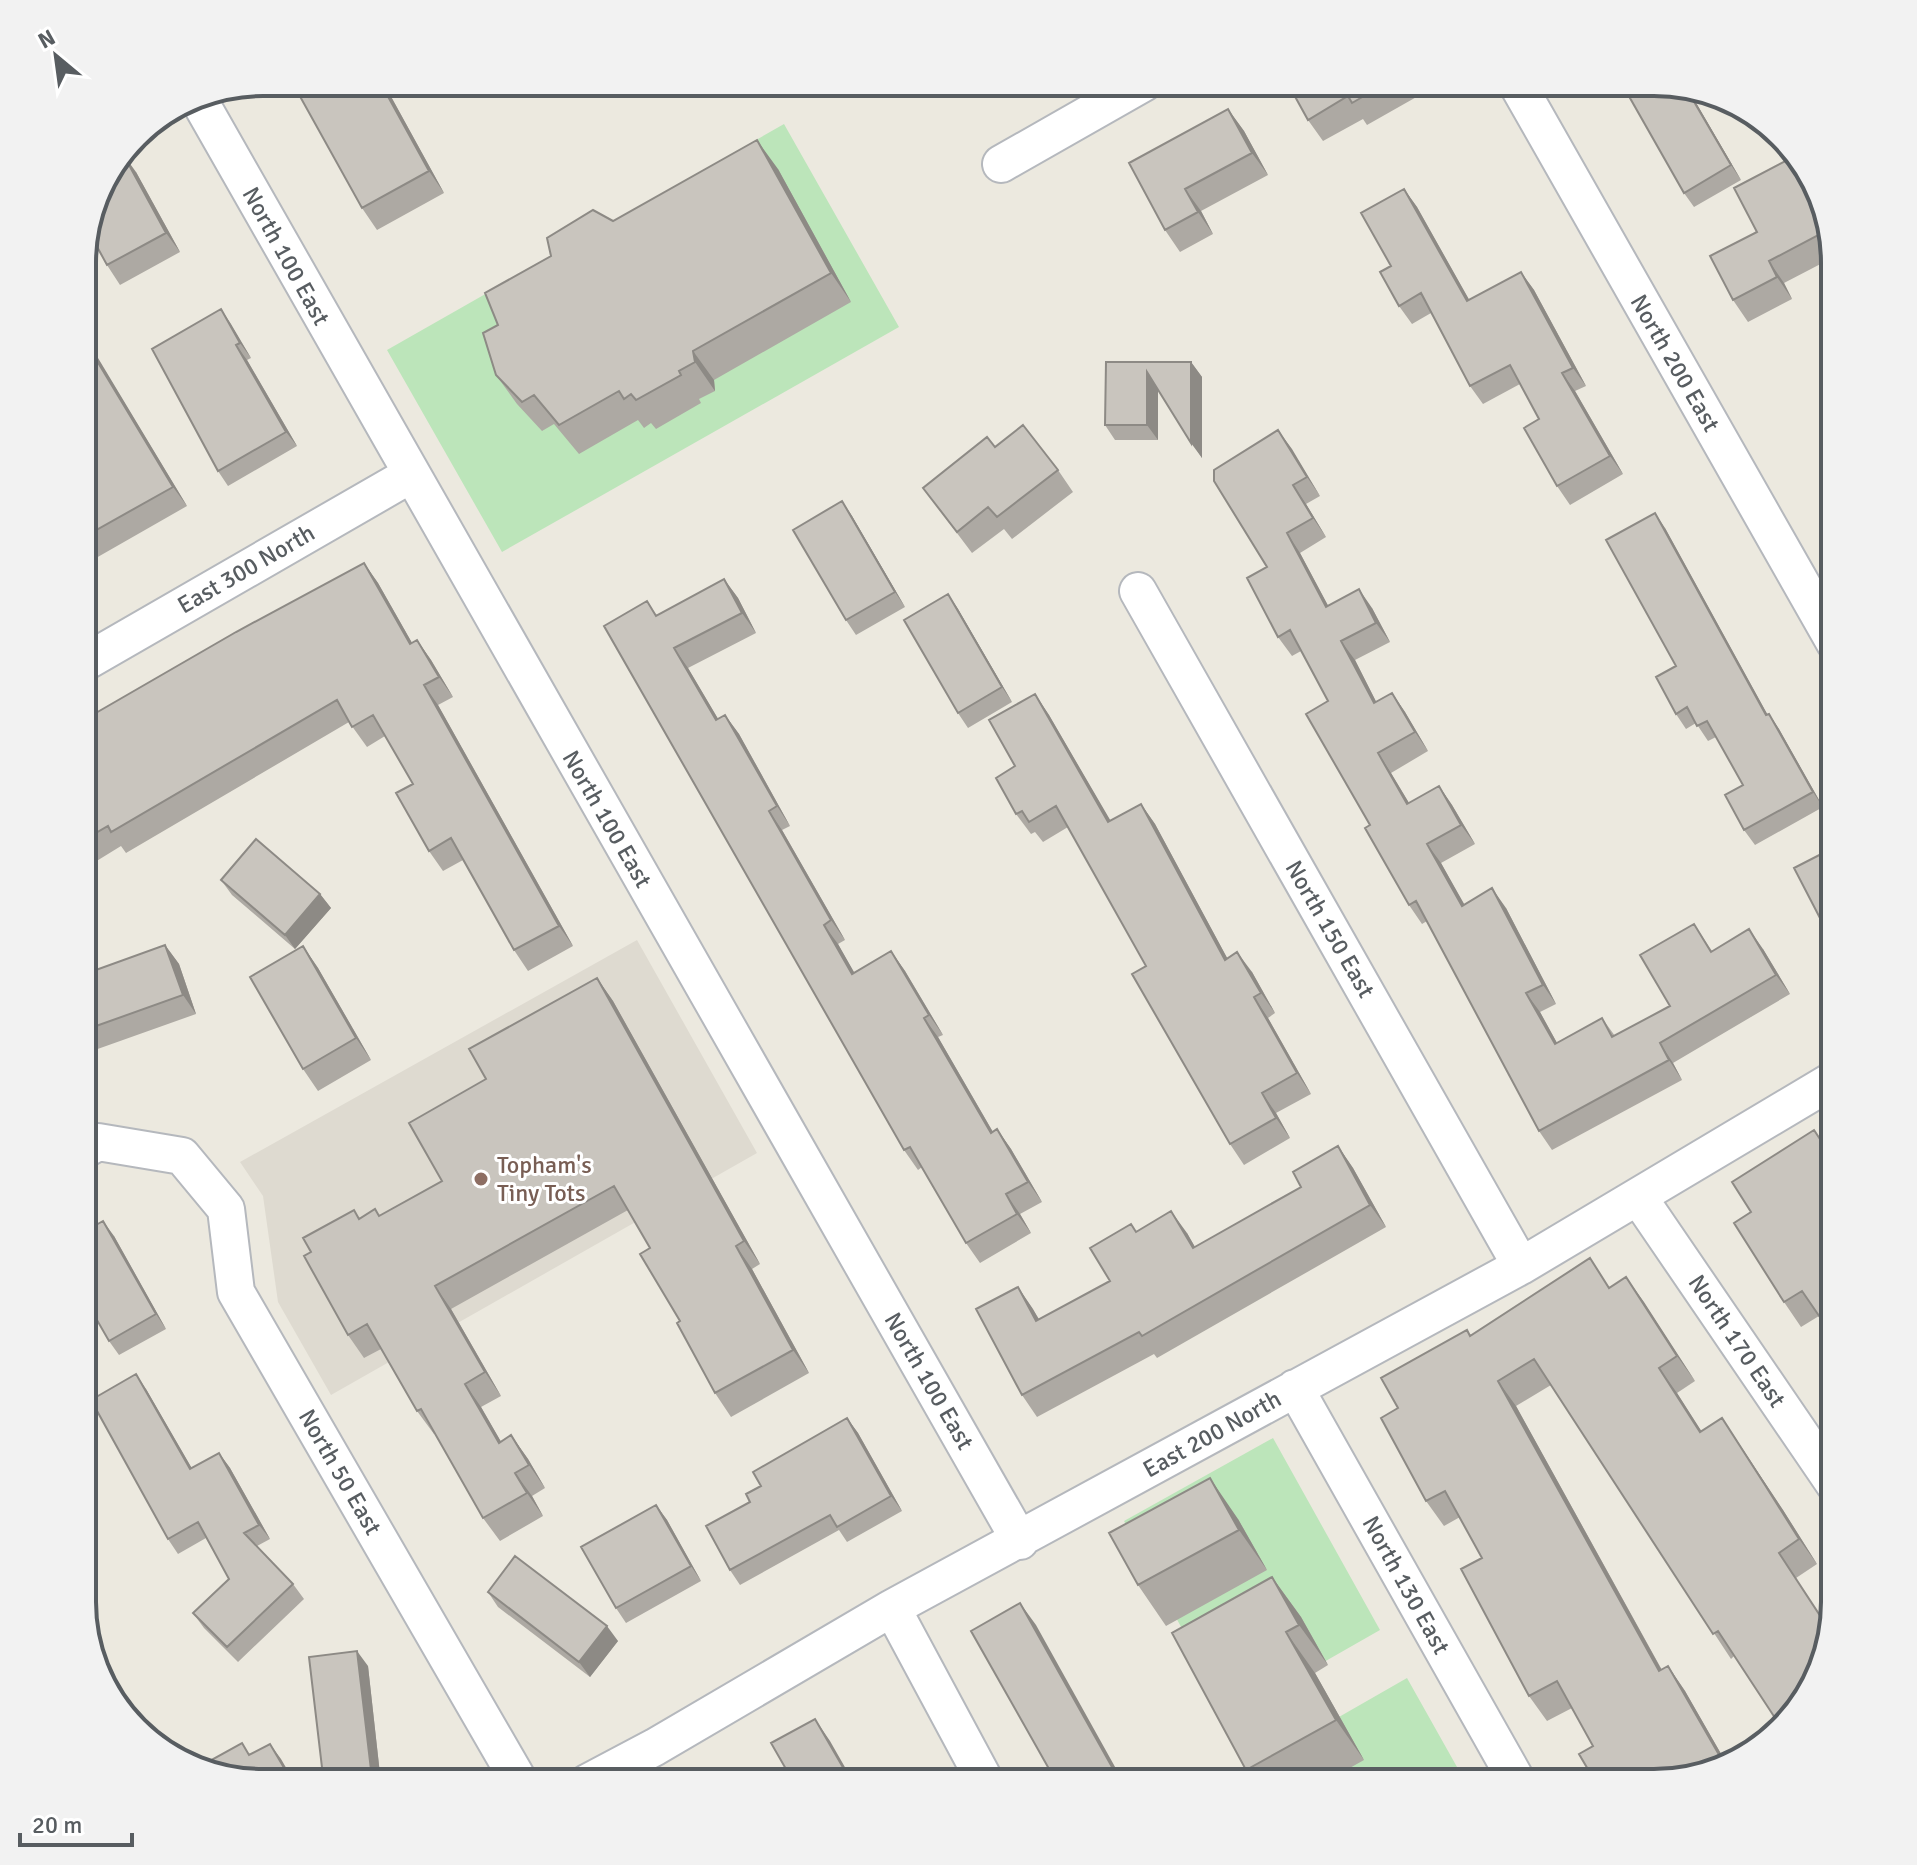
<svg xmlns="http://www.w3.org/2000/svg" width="1917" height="1865" font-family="Signika,sans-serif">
<rect width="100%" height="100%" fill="#ece9df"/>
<!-- education -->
<path fill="#dedad0" d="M637,940L757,1153L331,1395L278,1302L263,1196L240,1162Z"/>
<!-- green -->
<path fill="#bce5ba" d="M784,124L899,327L502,552L387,350Z
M1273,1438L1380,1630L1229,1716L1124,1521Z
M1407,1678L1466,1783H1265L1255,1765Z"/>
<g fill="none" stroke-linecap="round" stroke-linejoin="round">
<defs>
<path id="minor" d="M1516,82L1835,643
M196,95L1020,1541
M1001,164L1145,82
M1138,591L1521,1266
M82,664L410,475
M82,1151L98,1142L182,1156L226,1209L236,1292L520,1783
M1639,1198L1835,1485
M1295,1388L1518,1783
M892,1608L986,1783
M587,1783L655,1747L892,1608L1521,1266L1835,1079"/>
</defs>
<!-- minor casing -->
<use href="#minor" stroke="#b5b8bd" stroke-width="40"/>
<!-- minor -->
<use href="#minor" stroke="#fff" stroke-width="36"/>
</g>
<!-- wall -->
<path fill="#ada9a3" d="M383,82L444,193L377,230L362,208Z
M1287,82H1422L1427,91L1367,125L1363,119L1323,141L1308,120Z
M1688,89L1741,180L1694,207L1684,193Z
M1228,109L1244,131L1268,175L1201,211L1213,234L1180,252L1165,230L1129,163Z
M778,169L851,302L714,380L715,391L699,399L701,403L656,429L651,423L644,428L638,420L579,454L554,424L542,431L517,404L496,375L498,325L613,221Z
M136,172L180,252L120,285L107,265L98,250L82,259V251L100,184Z
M1404,189L1417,207L1469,300L1521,272L1534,290L1586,386L1575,391L1623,474L1570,505L1557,486L1539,419L1520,384L1483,404L1470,386L1431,313L1412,324L1399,306L1391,266Z
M1821,194L1834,257L1784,283L1792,299L1748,322L1733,300L1757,232Z
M221,309L251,358L247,360L297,446L228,486L218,471Z
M82,333L187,506L82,566Z
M1191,362L1202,377V458L1158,389V440H1115L1105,425Z
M1278,430L1320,496L1306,504L1326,537L1300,553L1328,606L1372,608L1390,642L1355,660L1376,702L1392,693L1405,712L1428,751L1391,773L1409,803L1439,786L1452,805L1475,844L1441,863L1464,905L1506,908L1556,1004L1540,1012L1557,1043L1602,1018L1615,1036L1670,1006L1694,924L1712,951L1763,949L1790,994L1673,1063L1682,1080L1552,1150L1539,1131L1427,921L1422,924L1409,905L1370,825L1328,701L1301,651L1292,656L1278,637L1267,567Z
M995,447L1058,470L1073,492L1012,539L1004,529L972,553L923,488Z
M842,501L852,516L905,607L856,635L846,620Z
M1665,528L1767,714H1769L1779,729L1823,807L1755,845L1744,830L1743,785L1716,737L1708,741L1696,723L1686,729L1676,714V666Z
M364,563L378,583L412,643L417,640L431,660L453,697L438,705L573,946L528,971L514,950L463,860L443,871L429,851L413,784L385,736L367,747L349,722L126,853L121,846L82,870V721Z
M724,579L738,598L756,633L688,668L718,719L725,715L739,734L790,826L782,830L845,940L838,944L854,973L891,951L905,971L943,1035L938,1037L993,1132L997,1129L1011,1149L1042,1202L1020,1214L1031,1233L980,1263L966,1243L922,1167L918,1170L904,1150L647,601L657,616Z
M948,594L958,609L1012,702L968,728L958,713Z
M1035,694L1049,715L1110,821L1141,804L1155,824L1227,958L1252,972L1275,1013L1268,1018L1311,1094L1276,1113L1290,1138L1244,1165L1230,1144L1146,966L1068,827L1043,842L1035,832L1031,834L1016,814L1015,766Z
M221,880L320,894L331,908L295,949L232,895Z
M165,945L179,964L196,1014L92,1051L88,1045L82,1048V975Z
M303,946L318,968L371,1060L318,1091L303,1069Z
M597,978L613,1001L760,1264L752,1269L809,1373L731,1417L715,1393L680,1321L650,1248L628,1210L451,1309L501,1396L481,1407L501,1442L511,1435L528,1459L545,1488L532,1496L543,1516L500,1541L483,1518L435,1434H434L417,1411L381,1349L364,1358L348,1335L311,1252L379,1216L442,1181L486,1079Z
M1814,1130L1835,1160V1339L1819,1316L1801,1327L1784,1302L1751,1212Z
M1338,1146L1353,1168L1386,1227L1157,1358L1154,1354L1037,1417L1022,1395L1018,1287L1039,1319L1110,1281L1136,1232L1187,1233L1195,1247L1301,1187Z
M114,1236L166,1329L119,1355L109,1341Z
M1626,1277L1695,1381L1677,1393L1701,1431L1722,1418L1783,1510L1817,1564L1796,1578L1821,1672L1734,1656L1731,1659L1551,1385L1516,1406L1662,1670L1668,1666L1685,1691L1728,1766L1723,1769L1593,1746L1572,1708L1547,1721L1529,1696L1482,1558L1460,1517L1444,1526L1426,1501L1398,1408L1467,1330L1471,1336L1610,1287Z
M146,1389L192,1469L219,1453L230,1468L270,1539L257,1546L293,1584L304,1599L238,1662L204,1628L193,1613L229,1579L206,1538L178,1554L168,1539Z
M847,1418L858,1433L902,1511L847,1542L839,1530L740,1585L730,1570L750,1502L761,1486Z
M82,1504L92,1521L82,1527Z
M656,1505L667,1520L701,1581L626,1623L616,1608Z
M1238,1519L1267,1570L1166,1626L1138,1585Z
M1272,1577L1301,1617L1328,1665L1315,1673L1364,1760L1323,1783H1255L1246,1770Z
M488,1592L618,1641L590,1677L498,1607Z
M368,1666L381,1783H327L323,1776Z"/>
<!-- shaded-wall -->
<path fill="#8d8a85" d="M380,82H383L444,193L429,171Z
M1686,88L1688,89L1741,180L1731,165Z
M1228,109L1244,131L1268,175L1252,153Z
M757,140L778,169L851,302L831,273Z
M123,154L136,172L180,252L166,233Z
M1803,165L1821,194H1818Z
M1185,189L1201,211L1213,234L1198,212Z
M1404,189L1417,207L1480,319L1467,301Z
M1769,261L1784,283L1792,299L1777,277Z
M1521,272L1534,290L1586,386L1573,368Z
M221,309L231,324L251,358L240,343Z
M82,333L86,338L187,506L173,487L82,336Z
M236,345L247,360L297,446L286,432Z
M693,351L714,380L715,391L695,362Z
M1191,362L1202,377V458L1191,443Z
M1147,372L1158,386V440L1147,425Z
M1562,373L1575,391L1623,474L1610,456Z
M1278,430L1292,449L1320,496L1307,477Z
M1293,485L1306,504L1326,537L1313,518Z
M842,501L852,516L905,607L895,592Z
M1655,513L1665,528L1776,730L1766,715Z
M1287,533L1300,553L1339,626L1326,607Z
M364,563L378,583L424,664L410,644Z
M724,579L738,598L756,633L742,613Z
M1359,589L1372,608L1390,642L1376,623Z
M948,594L958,609L1012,702L1002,687Z
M417,640L431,660L453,697L439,677Z
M1341,641L1355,660L1387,723L1374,703Z
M674,648L688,668L730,739L716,720Z
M424,685L438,705L573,946L559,926Z
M1392,693L1405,712L1428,751L1415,732Z
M1035,694L1049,715L1123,842L1108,822Z
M1769,714L1779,729L1823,807L1813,792Z
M725,715L739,734L790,826L777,806Z
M1378,753L1391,773L1421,823L1407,804Z
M1439,786L1452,805L1475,844L1461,825Z
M1141,804L1155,824L1239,980L1225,960Z
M769,811L782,830L845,940L831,920Z
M1427,844L1441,863L1476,925L1462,906Z
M1492,888L1506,908L1556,1004L1543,985Z
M320,894L331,908L295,949L285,935Z
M824,925L838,944L866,993L852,974Z
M1749,929L1763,949L1790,994L1776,975Z
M165,945L179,964L196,1014L183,995Z
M303,946L318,968L371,1060L356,1038Z
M891,951L905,971L943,1035L929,1015Z
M1237,952L1252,972L1275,1013L1261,993Z
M597,978L613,1001L760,1264L744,1241Z
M1526,993L1540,1012L1568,1063L1555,1044Z
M1254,997L1268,1018L1311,1094L1297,1073Z
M924,1018L938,1037L1005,1153L991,1133Z
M1660,1043L1673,1063L1682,1080L1669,1060Z
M1262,1093L1276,1113L1290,1138L1276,1118Z
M997,1129L1011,1149L1042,1202L1028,1182Z
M1338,1146L1353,1168L1386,1227L1370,1205Z
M1006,1194L1020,1214L1031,1233L1017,1214Z
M1171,1211L1187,1233L1208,1270L1193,1248Z
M103,1221L114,1236L166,1329L156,1314Z
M736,1246L752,1269L809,1373L793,1350Z
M1626,1277L1644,1302L1695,1381L1677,1356Z
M435,1286L451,1309L501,1396L485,1372Z
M1018,1287L1033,1309L1052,1343L1036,1321Z
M1659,1368L1677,1393L1718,1457L1700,1432Z
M136,1374L146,1389L201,1484L190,1469Z
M1498,1381L1516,1406L1676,1696L1659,1671Z
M465,1384L481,1407L515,1466L499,1443Z
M847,1418L858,1433L902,1511L891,1496Z
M1722,1418L1783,1510L1817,1564L1799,1539Z
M511,1435L528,1459L545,1488L529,1465Z
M219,1453L230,1468L270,1539L259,1525Z
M515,1473L532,1496L543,1516L527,1493Z
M1210,1478L1238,1519L1267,1570L1239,1530Z
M656,1505L667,1520L701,1581L691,1566Z
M1272,1577L1301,1617L1328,1665L1299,1625Z
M1020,1603L1036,1625L1124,1783H1121Z
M607,1626L618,1641L590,1677L579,1662Z
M1286,1632L1315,1673L1364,1760L1336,1720Z
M91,1646L135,1727L127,1722L94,1664Z
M357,1651L368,1666L381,1783L371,1770Z
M1668,1666L1685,1691L1728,1766L1726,1767Z
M815,1719L830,1741L854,1783H852Z
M270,1744L281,1759L295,1783H293Z"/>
<!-- building -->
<path fill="#c9c5be" stroke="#8d8a85" stroke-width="2" d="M292,82H380L429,171L362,208Z
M1287,82H1388L1352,103L1348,96L1308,120Z
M1657,82H1665L1686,88L1731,165L1684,193L1630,98Z
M1228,109L1252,153L1185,189L1198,212L1165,230L1129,163Z
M757,140L831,273L693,351L695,362L679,371L681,375L636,400L631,394L624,399L619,391L559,425L534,395L522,402L496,375L483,333L498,325L485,293L551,256L547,238L593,210L613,221Z
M123,154L166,233L107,265L88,230L100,184Z
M1797,155L1818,194L1820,193L1821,194L1828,230L1769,261L1777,277L1733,300L1710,256L1757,232L1734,188Z
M1404,189L1467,301L1521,272L1573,368L1562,373L1610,456L1557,486L1524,428L1539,419L1510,365L1470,386L1421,293L1399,306L1380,272L1391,266L1361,213Z
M221,309L240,343L236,345L286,432L218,471L152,349Z
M82,336L173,487L82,538Z
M1106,362H1191V443L1147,372V425H1105Z
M1023,425L1058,470L997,517L988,507L957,532L923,488L987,437L995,447Z
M1278,430L1307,477L1293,485L1313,518L1287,533L1326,607L1359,589L1376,623L1341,641L1374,703L1392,693L1415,732L1378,753L1407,804L1439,786L1461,825L1427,844L1462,906L1492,888L1543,985L1526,993L1555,1044L1602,1018L1612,1037L1670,1006L1640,955L1694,924L1711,952L1749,929L1776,975L1660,1043L1669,1060L1539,1131L1416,901L1409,905L1365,828L1370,825L1306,714L1328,701L1290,630L1278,637L1247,578L1267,567L1214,481V470Z
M842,501L895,592L846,620L793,530Z
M1655,513L1766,715L1769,714L1813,792L1744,830L1725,795L1743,785L1707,721L1697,726L1687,707L1676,714L1656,677L1676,666L1606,540Z
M364,563L410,644L417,640L439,677L424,685L559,926L514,950L451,838L429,851L396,793L413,784L373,715L352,727L337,700L111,832L108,826L82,841V721L236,632Z
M724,579L742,613L674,648L716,720L725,715L777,806L769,811L831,920L824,925L852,974L891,951L929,1015L924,1018L991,1133L997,1129L1028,1182L1006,1194L1017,1214L966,1243L910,1147L904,1150L604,626L647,601L656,616Z
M948,594L1002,687L958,713L904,620Z
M1035,694L1108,822L1141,804L1225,960L1237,952L1261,993L1254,997L1297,1073L1262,1093L1276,1118L1230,1144L1132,974L1146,966L1056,806L1029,822L1022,811L1016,814L996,778L1015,766L989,720Z
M256,839L320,894L285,935L221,880Z
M1835,847V947L1794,868Z
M165,945L183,995L82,1031V975Z
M303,946L356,1038L303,1069L250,977Z
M597,978L744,1241L736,1246L793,1350L715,1393L677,1323L680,1321L640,1254L650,1248L614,1186L435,1286L485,1372L465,1384L499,1443L511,1435L529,1465L515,1473L527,1493L483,1518L421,1409L417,1411L367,1324L348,1335L304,1256L311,1252L303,1238L354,1210L359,1219L375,1209L379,1216L442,1181L409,1123L486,1079L469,1049Z
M1814,1130L1835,1162V1339L1802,1291L1784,1302L1734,1223L1751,1212L1732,1182Z
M1338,1146L1370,1205L1142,1336L1139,1332L1022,1395L976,1309L1018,1287L1036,1321L1110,1281L1090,1248L1131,1224L1136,1232L1171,1211L1193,1248L1301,1187L1293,1172Z
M103,1221L156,1314L109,1341L82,1294V1233Z
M1590,1258L1609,1288L1626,1277L1677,1356L1659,1368L1700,1432L1722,1418L1765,1485L1799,1539L1779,1553L1819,1614L1835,1603L1821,1672L1781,1727L1718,1631L1713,1634L1534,1359L1498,1381L1659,1671L1668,1666L1726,1767L1723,1769L1654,1783H1596L1579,1754L1593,1746L1557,1681L1529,1696L1461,1569L1482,1558L1445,1491L1426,1501L1381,1418L1398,1408L1381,1378L1467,1330L1470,1336Z
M136,1374L190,1469L219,1453L259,1525L244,1533L293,1584L227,1647L193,1613L229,1579L198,1522L168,1539L91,1400Z
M847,1418L891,1496L837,1527L830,1515L730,1570L706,1526L750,1502L746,1494L761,1486L753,1472Z
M1210,1478L1239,1530L1138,1585L1109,1533Z
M656,1505L691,1566L616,1608L581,1547Z
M515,1556L607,1626L579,1662L488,1592Z
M1272,1577L1299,1625L1286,1632L1336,1720L1246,1770L1172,1633Z
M1020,1603L1121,1783H1057L971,1631Z
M357,1651L371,1770L323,1776L309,1657Z
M94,1664L116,1704L96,1671Z
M815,1719L852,1783H794L771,1743Z
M242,1743L249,1755L270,1744L293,1783H263L195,1769Z"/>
<!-- markers -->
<circle fill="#8d6e63" stroke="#fff" stroke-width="3" cx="481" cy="1179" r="8"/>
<g text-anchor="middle" stroke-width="6" stroke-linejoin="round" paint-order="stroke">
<!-- street labels -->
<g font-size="24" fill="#585d61" stroke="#fff">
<text transform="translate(286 256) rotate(61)" y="8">North 100 East</text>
<text transform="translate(1675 363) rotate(60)" y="8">North 200 East</text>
<text transform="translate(246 569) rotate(-30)" y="8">East 300 North</text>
<text transform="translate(607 819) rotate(60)" y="8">North 100 East</text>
<text transform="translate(1330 929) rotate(60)" y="8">North 150 East</text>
<text transform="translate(1737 1341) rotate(56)" y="8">North 170 East</text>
<text transform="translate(929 1381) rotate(60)" y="8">North 100 East</text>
<text transform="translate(1212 1434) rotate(-29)" y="8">East 200 North</text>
<text transform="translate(340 1472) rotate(60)" y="8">North 50 East</text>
<text transform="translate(1406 1585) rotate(61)" y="8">North 130 East</text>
</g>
<!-- education labels -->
<g font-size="24" fill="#785e54" stroke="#fff" text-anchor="start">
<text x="497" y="1173">Topham's<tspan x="497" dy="28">Tiny Tots</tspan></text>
</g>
</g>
<!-- crop -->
<path d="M0 0H1917V1865H0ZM263 96H1654A167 167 0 0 1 1821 263V1602A167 167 0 0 1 1654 1769H263A167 167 0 0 1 96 1602V263A167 167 0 0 1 263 96Z" fill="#f2f2f2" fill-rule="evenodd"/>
<path fill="none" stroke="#585d61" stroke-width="4" d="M263 96H1654A167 167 0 0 1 1821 263V1602A167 167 0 0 1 1654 1769H263A167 167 0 0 1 96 1602V263A167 167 0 0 1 263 96Z"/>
<!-- north arrow -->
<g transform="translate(56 56) rotate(331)" stroke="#ffffff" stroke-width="6" paint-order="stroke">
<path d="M0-6L14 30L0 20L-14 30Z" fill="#585d61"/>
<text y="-12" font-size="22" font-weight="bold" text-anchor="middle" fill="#585d61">N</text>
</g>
<!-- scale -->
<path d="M20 1833v12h112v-12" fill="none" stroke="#585d61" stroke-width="4"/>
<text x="32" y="1833" font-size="24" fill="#585d61" stroke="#ffffff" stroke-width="6" paint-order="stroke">20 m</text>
</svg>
